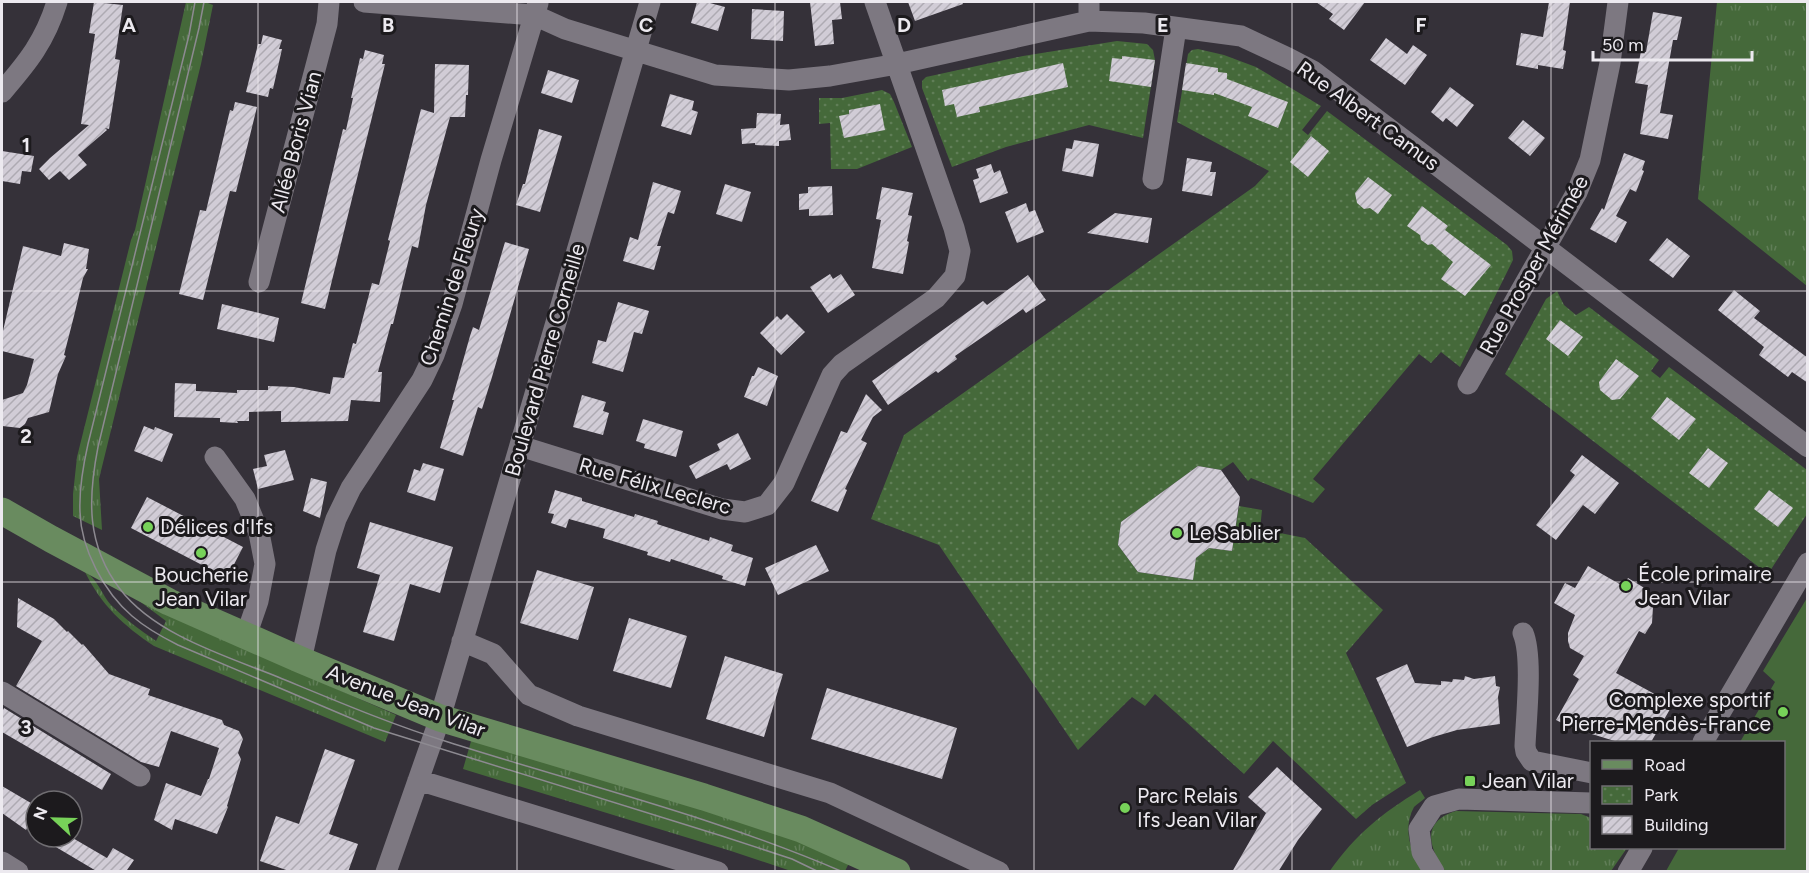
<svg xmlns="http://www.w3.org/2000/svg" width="1809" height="873" font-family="Figtree,sans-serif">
<defs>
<pattern id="grass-tufts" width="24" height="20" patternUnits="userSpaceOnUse" patternTransform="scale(1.5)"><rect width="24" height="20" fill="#45693a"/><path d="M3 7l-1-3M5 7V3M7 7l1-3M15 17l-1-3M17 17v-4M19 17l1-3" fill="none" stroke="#607e57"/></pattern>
<pattern id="park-dots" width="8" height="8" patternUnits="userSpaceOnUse" patternTransform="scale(1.5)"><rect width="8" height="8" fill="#45693a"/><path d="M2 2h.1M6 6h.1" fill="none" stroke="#607e57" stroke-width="1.8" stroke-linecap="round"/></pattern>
<pattern id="building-hatch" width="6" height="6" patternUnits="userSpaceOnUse" patternTransform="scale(1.5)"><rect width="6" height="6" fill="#d1ccd6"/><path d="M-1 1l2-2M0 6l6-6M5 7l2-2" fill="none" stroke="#aeaab2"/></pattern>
</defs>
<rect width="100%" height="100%" fill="#353139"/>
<!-- grass -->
<path fill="url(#grass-tufts)" d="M186,2H205L213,5L201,64L99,479L102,530L73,516V494L77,457L131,240L135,230Z
M1717,2H1807V286L1698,199Z
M85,572C97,578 102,595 111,605C125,619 140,630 156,641L166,621L138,600L168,615L396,715L385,742L154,646C124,626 101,605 85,572Z
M472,738L759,827L850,861L845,871H791L731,851L463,769Z
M1420,790L1425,798C1422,801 1417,804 1414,807C1402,829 1411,853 1423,871L1329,872C1357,833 1381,814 1420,790Z
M1456,811L1581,814L1591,818L1592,848H1627L1611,871L1446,872C1429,848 1420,822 1456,811Z"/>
<!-- park -->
<path fill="url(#park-dots)" d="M1117,41L1147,44L1153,50L1155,60L1143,138L1089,125L1006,147L952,167L922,88V81L926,77L1023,56Z
M1198,49L1224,55L1256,67L1321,106L1302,130L1308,135L1327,111L1507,245L1512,251L1513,260L1460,367L1441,352L1431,363L1419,354L1313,479L1325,489L1313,503L1251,478L1248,481L1233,462L1221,470L1198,466L1121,522L1118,545L1138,572L1192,580L1196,558L1209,548L1232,551L1239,506L1262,510L1260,529L1305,538L1383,610L1346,653L1406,783L1372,805L1356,819L1273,741L1244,774L1155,694L1145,706L1132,697L1078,750L939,545L871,519L904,435L1255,186L1269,171L1177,122L1188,54L1192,50Z
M882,90L890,94L894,102L912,147L857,169H831L830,123L819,124V98H842Z
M1557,291L1564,305L1576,315L1589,307L1659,360L1651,371L1660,378L1669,367L1807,470V514L1768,574L1505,374L1546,299Z"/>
<!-- pitch -->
<path fill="#45693a" d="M1807,598V871H1666L1679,848H1784V742H1740L1775,682L1763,671Z"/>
<!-- building -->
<path fill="url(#building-hatch)" d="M94,2L123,5L115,59L120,60L109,129L105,128L107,130L78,155L87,165L69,180L60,171L49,180L39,169L50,158L89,125L81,124L95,34L89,33Z
M697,2H706L725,7L718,31L691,23Z
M810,2H840L842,19L832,20L834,44L815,46Z
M908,2H962L963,4L915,21Z
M1316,2H1365L1344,30L1329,19L1333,14Z
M1549,2H1570L1563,50L1566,51L1563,69L1538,65V69L1516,65L1521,33L1543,37Z
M752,9L784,11L783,41L751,39Z
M1653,12L1682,17L1677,40H1673L1660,113L1673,115L1668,139L1640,134L1648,85L1635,83L1641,51L1646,52Z
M263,35L282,40L279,49H282L273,89L270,88L268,97L246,92L258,44H261Z
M1386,38L1407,54L1413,45L1427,55L1405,85L1370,60Z
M365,50L384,55L382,64H385L325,309L301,303L343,129L346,130L353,98H351L360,58L363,59Z
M1122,56L1155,60L1151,87L1109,81L1112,58L1122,59Z
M1063,63L1068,87L979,107L980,112L957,117L954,104L945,106L942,90Z
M1186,63L1218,68V72L1227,73V79L1288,102L1278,128L1248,116L1252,107L1214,93V95L1182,90Z
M435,64L469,65L468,95H466L465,117H450L426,205L418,248L412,246L393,324H391L378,372H382L380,402L351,400L348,421L281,422V411L249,412V421H237L238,423L220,422V418L174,417L175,383L196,384V391L237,393V390H268V386L294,387L330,394L333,377L344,378L353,343L356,344L372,283L379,285L390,241L388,240L421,109L434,113Z
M548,70L579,80L572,103L541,93Z
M1450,87L1474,105L1457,127L1446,118L1443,122L1431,112Z
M670,94L694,101L692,110L698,112L691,135L661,126Z
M235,102L257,107L236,192L230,191L203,300L179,294L200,210L206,211L230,110L233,111Z
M880,104L885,130L844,138L839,116L849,114V110Z
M757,113L781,114L780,125L789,124L791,140L779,141V146L755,145V143L742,144L741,129L756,128Z
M1523,120L1545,138L1530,156L1508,138Z
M539,129L562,136L540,212L516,205L523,184H525Z
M1311,136L1329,151L1308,177L1290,162Z
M1074,140L1099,144L1093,177L1062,171L1066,148L1072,149Z
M2,151L34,156L31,172L22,171L20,184L2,181Z
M1624,153L1645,161L1642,170L1644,171L1636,192L1630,189L1616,216L1627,222L1616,243L1590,229L1602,208L1604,210Z
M1187,158L1212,162L1210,172H1216L1212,196L1182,191Z
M991,164L994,173L1000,170L1008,193L980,203L973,180L979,178L976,169Z
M1368,177L1392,195L1378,214L1370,208L1364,209L1357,203L1355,193Z
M653,182L681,191L674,214L668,212L657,246H661L654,270L623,261L630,237L638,240Z
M725,184L751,192L742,222L716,214Z
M832,186L833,215L809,216V209L799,210V194L808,193V187Z
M882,187L913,193L908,215L912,216L907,241L909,242L903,274L872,268L881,220L876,219Z
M1026,203L1029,212L1035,210L1044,232L1017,243L1005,212Z
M1422,206L1448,226L1445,230L1491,265L1465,296L1441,279L1453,262L1432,244L1428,245L1421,240L1420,235L1407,226Z
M1115,213L1152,218L1148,243L1087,233Z
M1667,238L1690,256L1673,278L1649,260Z
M505,242L529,249L492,377L482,409L478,407L463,456L440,448L454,400H452L470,336L473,327L479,330Z
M64,243L89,249L86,269H88L83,278L74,316L64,355L66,356L58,374L49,412L28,418L25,424L20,428L2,426V400L23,393L27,385L34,359L2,351V335L23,246L61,256Z
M830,274L833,279L841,274L855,295L828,313L810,287Z
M1028,275L1046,300L1026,313L1023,309L955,356L957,359L938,373L936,371L888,405L872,381L983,301L987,305Z
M1734,290L1760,311L1754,318L1808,358V383L1792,372L1788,377L1759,355L1764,347L1718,310Z
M618,302L649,311L642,334L634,332L623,372L592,363L598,340L606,342Z
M222,304L279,318L274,342L217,329Z
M787,314L805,332L781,355L760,333L777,316L781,320Z
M1560,320L1583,337L1568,356L1546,339Z
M1616,359L1639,376L1620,399L1612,400L1600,390L1599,382Z
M758,367L778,376L767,406L744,397L752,376H754Z
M866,394L882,410L873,417L861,440L867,443L845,489L847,490L838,512L811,501L841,431L847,433Z
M582,395L606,402L603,411L609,413L603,435L573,427Z
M1667,397L1696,419L1679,440L1651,418Z
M643,419L683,431L676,457L644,448L645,444L636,441Z
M144,426L154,430L155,427L173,434L162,462L134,451Z
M738,433L751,459L730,470L727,464L696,479L689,466L720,450L717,444Z
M1708,448L1728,463L1709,488L1689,473Z
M285,450L294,480L258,489L253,469L267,466L264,455Z
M1582,455L1619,483L1595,514L1583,505L1556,540L1536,525L1575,475L1570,471Z
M423,463L444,469L435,501L407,492L414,469L420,471Z
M1198,466L1221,470L1240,497L1232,551L1209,548L1196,558L1193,580L1138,572L1118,545L1121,522Z
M311,478L327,482L320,518L303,511Z
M555,490L582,498V501L634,517L635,514L658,521L657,524L709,541L710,537L733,545L731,551L753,558L745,586L722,579L723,576L671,559L670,562L647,555L648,552L603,538L605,529L569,519L566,528L551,523L554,514L548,513Z
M1769,490L1793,508L1778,527L1754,509Z
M147,497L243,547L227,578L131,528Z
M370,522L453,547L440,593L410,584L394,641L363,632L380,575L357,568Z
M816,545L829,571L778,595L765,568Z
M1588,566L1623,586L1628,578L1646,589L1651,597L1653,607L1652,623L1645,634L1639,631L1616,673L1673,704L1651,742H1618L1572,728L1556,720L1579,679L1573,675L1584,656L1570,648L1568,641V633L1575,615L1554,603L1565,583L1575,588Z
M537,570L594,587L578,640L520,623Z
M18,598L54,619L67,632L68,631L82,645L83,644L109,674L150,689L148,695L222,720L224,725L239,731L243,739L238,753L241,759L227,806L228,807L217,834L175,819L172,830L154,820L166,783L201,796L208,779H209L219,748L171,731L159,767L141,762L16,686L42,641L17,627Z
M629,618L687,636L671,688L613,671Z
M725,656L783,674L764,737L706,719Z
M1407,664L1415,683L1441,685V681L1452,682L1453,679L1464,680L1465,676L1474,679L1495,676L1496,686L1500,687L1498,697L1500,724L1457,730L1433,737L1407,747L1376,678Z
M827,688L957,728L942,779L811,739Z
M4,708L111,774L102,790L2,732V712Z
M325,749L355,760L329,834L358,844L348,872H292L260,861L276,816L299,824Z
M1277,767L1322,809L1298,840L1278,872H1232L1266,813L1248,797Z
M2,786L36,806V813L26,830L2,813Z
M39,837H71L107,858L113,848L134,860L127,870L129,872H98Z"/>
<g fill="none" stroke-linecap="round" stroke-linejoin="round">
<!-- minor -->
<path stroke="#7d7881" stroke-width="21" d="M364,2L534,15L565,29L715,75L789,80L830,76L897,64L1089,21L1144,23L1241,36L1288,58L1313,71L1808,447
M1089,21V2
M2,92C28,62 45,41 57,2
M1153,179L1176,28
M259,282L327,24L329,2
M1468,384L1577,192L1590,160L1610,63L1618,2
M520,446L722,509L745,512L767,505L784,483L832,375L842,364L936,298L955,276L960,251L954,228L875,2
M215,457L245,499L259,533L265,564L258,601L246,636
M1523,633C1533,656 1526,719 1525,746L1526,752L1532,761L1592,773
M462,641L493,654L529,695L534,697L578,716L830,793L999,872
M301,660L326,550L336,519L351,488L422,380L434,355L452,304L491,160L538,3
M2,692L140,776
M1703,742L1808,563
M418,780L718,872
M2,862L18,872
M386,872L440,718L650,2
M1434,872L1422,852L1419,829L1434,806L1459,799L1592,803
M1628,872L1642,848"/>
<!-- major -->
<path stroke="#698b5f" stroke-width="27" d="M2,511L51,539L169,602L301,660L440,718L704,797L801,829L897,872"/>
<!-- tram -->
<path stroke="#8d8a91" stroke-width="1.5" d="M195,2L189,35L88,444C83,466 79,489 80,512C81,549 104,592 132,616C146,628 162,637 178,645L374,728L722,836L792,859L819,872
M204,2L199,28L98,447C88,498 86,545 120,589C155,635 226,656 278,677C334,700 390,724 448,742C580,784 716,817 843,872"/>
</g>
<!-- grid -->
<path fill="none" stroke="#ece9ef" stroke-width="1.5" stroke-opacity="0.55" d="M258,2V872M517,2V872M775,2V872M1034,2V872M1292,2V872M1551,2V872M2,291H1808M2,582H1808"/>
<!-- markers -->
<g fill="#77d259" stroke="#1c1a1d" stroke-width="2">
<circle cx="148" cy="527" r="6"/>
<circle cx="1177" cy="533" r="6"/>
<circle cx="201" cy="553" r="6"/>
<circle cx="1626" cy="586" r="6"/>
<circle cx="1783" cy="712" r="6"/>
<rect x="1464" y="775" width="12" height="12" rx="3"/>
<circle cx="1125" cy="808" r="6"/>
</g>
<g text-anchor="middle" stroke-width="6" stroke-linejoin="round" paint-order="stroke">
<!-- street labels -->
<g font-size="21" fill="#ece9ef" stroke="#1c1a1d">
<text transform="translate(1368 116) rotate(36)" y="7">Rue Albert Camus</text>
<text transform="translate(296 142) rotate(-75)" y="7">Allée Boris Vian</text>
<text transform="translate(1534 265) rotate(-61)" y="7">Rue Prosper Mérimée</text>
<text transform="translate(452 287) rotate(-72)" y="7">Chemin de Fleury</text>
<text transform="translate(545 360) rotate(-74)" y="7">Boulevard Pierre Corneille</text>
<text transform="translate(655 486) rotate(16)" y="7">Rue Félix Leclerc</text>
<text transform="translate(406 701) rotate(21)" y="7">Avenue Jean Vilar</text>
</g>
<!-- poi labels -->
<g font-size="21" fill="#ece9ef" stroke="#1c1a1d" text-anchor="start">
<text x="160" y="534">Délices d'Ifs</text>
<text x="1189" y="540">Le Sablier</text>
<text x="1638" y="581">École primaire<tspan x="1638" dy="24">Jean Vilar</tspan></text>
<text x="201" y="582" text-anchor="middle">Boucherie<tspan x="201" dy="24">Jean Vilar</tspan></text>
<text x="1771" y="707" text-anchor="end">Complexe sportif<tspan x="1771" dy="24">Pierre-Mendès-France</tspan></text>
<text x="1482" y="788">Jean Vilar</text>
<text x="1137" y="803">Parc Relais<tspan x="1137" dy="24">Ifs Jean Vilar</tspan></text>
</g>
</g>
<g font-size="20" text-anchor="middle" font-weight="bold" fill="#ece9ef" stroke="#1c1a1d" stroke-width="6" stroke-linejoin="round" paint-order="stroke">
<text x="129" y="32">A</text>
<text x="388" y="32">B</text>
<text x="646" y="32">C</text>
<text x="904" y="32">D</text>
<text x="1163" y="32">E</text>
<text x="1421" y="32">F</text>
<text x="26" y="152">1</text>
<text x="26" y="443">2</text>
<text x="26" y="734">3</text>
</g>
<!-- border -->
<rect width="1809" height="873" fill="none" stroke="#ece9ef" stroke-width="6"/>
<!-- legend -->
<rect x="1590" y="741" width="195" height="108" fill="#1c1a1d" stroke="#6f6d71" stroke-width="1.5"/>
<rect x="1602" y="760" width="30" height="9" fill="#698b5f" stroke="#6f6d71" stroke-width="1.5"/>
<text x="1644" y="771" font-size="18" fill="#ece9ef">Road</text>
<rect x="1602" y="786" width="30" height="18" fill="url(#park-dots)" stroke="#6f6d71" stroke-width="1.5"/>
<text x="1644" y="801" font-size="18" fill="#ece9ef">Park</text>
<rect x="1602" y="816" width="30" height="18" fill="url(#building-hatch)" stroke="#6f6d71" stroke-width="1.5"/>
<text x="1644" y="831" font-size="18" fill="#ece9ef">Building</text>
<!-- north arrow -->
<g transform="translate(54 819) rotate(292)"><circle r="28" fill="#1c1a1d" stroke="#6f6d71" stroke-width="1.5"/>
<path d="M0-4.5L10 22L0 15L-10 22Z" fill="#77d259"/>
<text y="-9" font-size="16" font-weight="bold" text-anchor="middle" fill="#ece9ef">N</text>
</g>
<!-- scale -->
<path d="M1593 51v9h159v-9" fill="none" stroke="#ece9ef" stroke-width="3"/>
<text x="1602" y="51" font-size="18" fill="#ece9ef" stroke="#1c1a1d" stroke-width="4.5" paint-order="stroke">50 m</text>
</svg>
